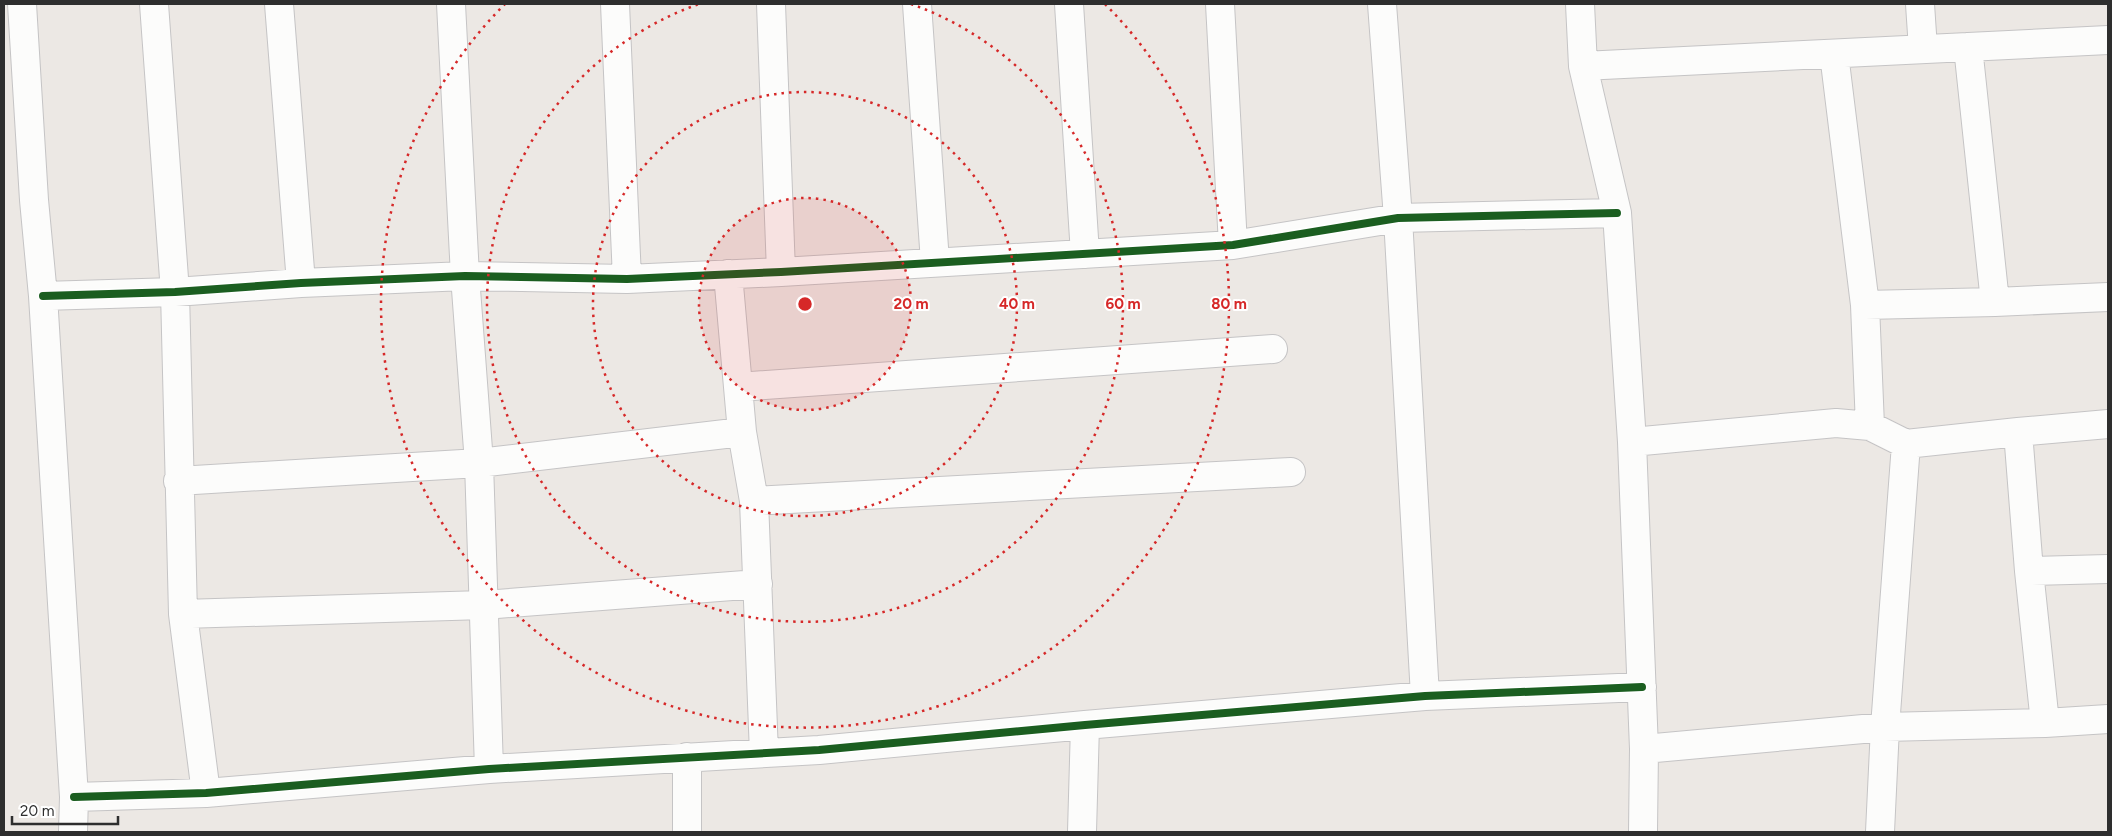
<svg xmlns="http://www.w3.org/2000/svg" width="2112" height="836" font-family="Figtree,sans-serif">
<rect width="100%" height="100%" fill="#ece8e4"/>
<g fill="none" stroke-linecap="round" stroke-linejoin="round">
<defs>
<path id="minor" d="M22,4L34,200L43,296L74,797L73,832
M154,4L175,292L183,614L206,793
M279,4L301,283
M451,4L465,276L479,463L489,769
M615,4L627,279
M771,4L781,272
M917,4L935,262
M1069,4L1085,254
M1220,4L1233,245
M1382,4L1398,218L1425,696
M1580,4L1583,66L1617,213L1632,442L1644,749L1643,832
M1920,4L1923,49
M1968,47L1995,302
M1834,54L1865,305L1870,426
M1583,66L2108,40
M728,274L742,432L754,501L764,753
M43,296L175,292L301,283L465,276L627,279L781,272L1233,245L1398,218L1617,213
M1865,305L1995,302L2108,297
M738,387L1273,349
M2018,432L2029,571L2045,723
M1632,442L1836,423L1870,426L1906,444L2018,432L2108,424
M178,481L479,463L742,432
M754,501L1291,472
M2029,571L2108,569
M183,614L484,605L758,584
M1644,749L1885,727L2045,723L2108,719
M74,797L206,793L489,769L819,750L1085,725L1425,696L1642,687
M687,832V757
M1082,832L1085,725
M1880,832L1885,727L1906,444"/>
</defs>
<!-- minor casing -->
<use href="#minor" stroke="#c5c4c5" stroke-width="30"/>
<!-- minor -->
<use href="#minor" stroke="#fcfcfb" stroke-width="28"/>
<defs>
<path id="cycleway" d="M43,296L175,292L301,283L465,276L627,279L781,272L1233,245L1398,218L1617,213
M74,797L206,793L489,769L819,750L1085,725L1425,696L1642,687"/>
</defs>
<!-- cycleway casing -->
<use href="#cycleway" stroke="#fff" stroke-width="11"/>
<!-- cycleway -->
<use href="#cycleway" stroke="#1b5e20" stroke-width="8"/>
</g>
<!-- distance rings -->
<circle cx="805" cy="304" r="106" fill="#d62828" fill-opacity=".12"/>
<g fill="none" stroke="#d62828" stroke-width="2.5" stroke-dasharray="2.5 5">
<circle cx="805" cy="304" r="106"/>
<circle cx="805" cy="304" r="212"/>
<path d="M911 4A318 318 0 1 1 699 4"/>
<path d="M1105 4A424 424 0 1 1 505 4"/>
</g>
<circle cx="805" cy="304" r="8" fill="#d62828" stroke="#fff" stroke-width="2.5"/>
<g font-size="15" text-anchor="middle" font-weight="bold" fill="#d62828" stroke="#fff" stroke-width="4" stroke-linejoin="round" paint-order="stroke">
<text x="911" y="309">20 m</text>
<text x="1017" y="309">40 m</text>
<text x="1123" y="309">60 m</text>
<text x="1229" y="309">80 m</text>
</g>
<!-- border -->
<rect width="2112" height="836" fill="none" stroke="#2e2e2e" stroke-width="10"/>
<!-- scale -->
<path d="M12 816v8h106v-8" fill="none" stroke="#2e2e2e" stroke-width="2.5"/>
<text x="20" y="816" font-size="15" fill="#2e2e2e" stroke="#ffffff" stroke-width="4" paint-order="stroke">20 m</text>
</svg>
